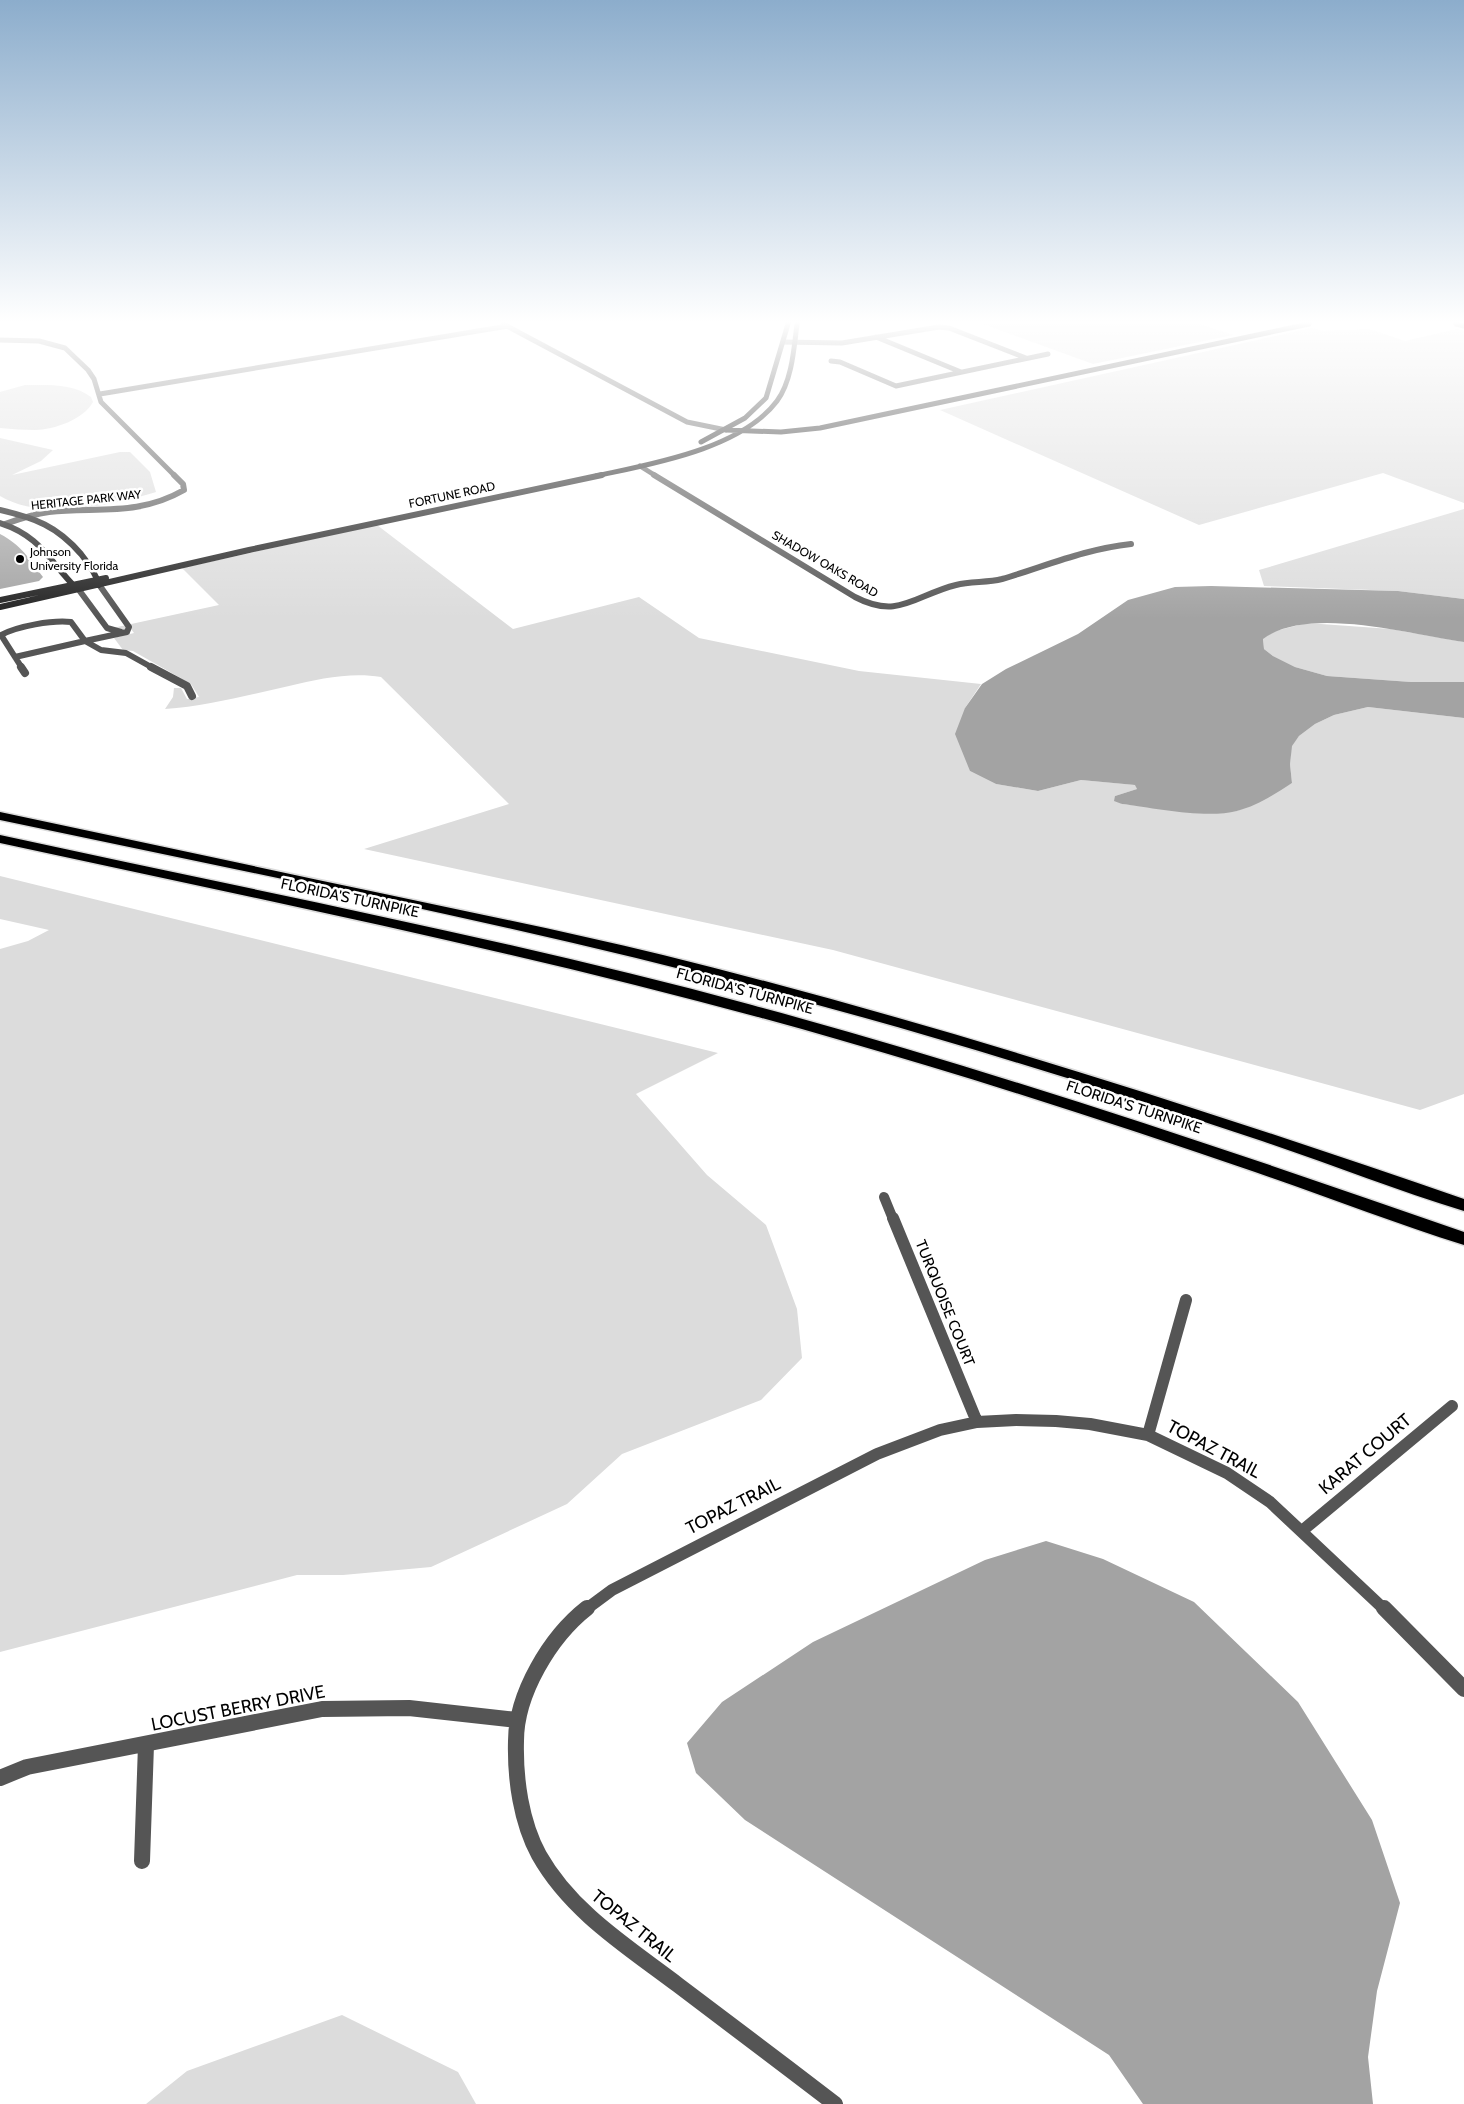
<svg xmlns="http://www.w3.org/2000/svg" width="1464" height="2104" font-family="Cabin,sans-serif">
<rect width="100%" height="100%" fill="#fff"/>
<!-- green -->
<path fill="#dcdcdc" d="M983,324H1200L1233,335L1093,364Z
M1312,328L1323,331L1369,329L1405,341L1457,329L1464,331V503L1383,473L1199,525L940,410Z
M25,385C47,385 73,383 91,397L93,402C84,419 54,430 35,430C24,430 12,429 0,428V392Z
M0,438L53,450L41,461L12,475L120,452H130L150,472L156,492C114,505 41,521 0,496Z
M1464,509V599L1398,591L1264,586L1259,570Z
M377,525L513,629L639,597L699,638L859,671L981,684L965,708L970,771L996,784L1038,791L1081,780L1136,785L1137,789L1115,796L1122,804L1203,813L1237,811L1292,783L1290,764L1291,746L1299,736L1315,724L1334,715L1368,707L1464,718V1094L1420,1110L833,950L364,849L509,804L381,677C350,672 319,679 289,686C248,695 207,706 165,709L173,697L174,688H181L187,699L199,697L191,684L133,651L123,650L114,638L134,633L131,629L111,633L108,629L219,605L182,568Z
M1307,623L1391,629L1464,642V682H1411L1327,676L1295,667L1273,656L1264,649L1263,638L1275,631Z
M0,876L718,1053L636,1094L707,1175L766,1225L797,1309L802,1358L761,1400L622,1454L567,1504L431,1567L343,1575H297L0,1652V949L28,941L49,930L0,919Z
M342,2015L458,2072L476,2104H146L187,2071Z"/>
<!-- water -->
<path fill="#a3a3a3" d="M0,534C21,545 29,558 43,577L39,581L0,589Z
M1211,586L1398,591L1464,599V642C1411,635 1309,605 1263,639L1264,649L1273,656L1295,667L1327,676L1411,682H1464V718L1368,707L1334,715L1315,724L1299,736L1292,746L1290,764L1292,783C1275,794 1257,806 1237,811C1206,819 1154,808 1122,804L1114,801L1115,796L1137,789L1135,785L1081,780L1038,791L996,784L970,771L955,734L965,708L982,684L1006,669L1078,634L1128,600L1175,587Z
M1046,1541L1103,1559L1194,1602L1298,1702L1372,1820L1400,1903L1377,1991L1368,2057L1373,2104H1143L1109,2055L745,1820L696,1773L687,1743L722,1702L813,1642L985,1560Z"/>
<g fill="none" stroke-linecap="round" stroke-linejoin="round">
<defs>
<path id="highway" d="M0,812C127,839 253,866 380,893C474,913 569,932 663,955C934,1022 1200,1108 1464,1199V1211C1396,1190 1330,1164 1262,1141C1108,1090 953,1041 796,999C533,928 266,876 0,820Z
M0,835C251,890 504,938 752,1005C992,1070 1229,1150 1464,1232V1245C1394,1223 1325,1196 1255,1172C1118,1125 980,1080 840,1040C563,960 281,904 0,843Z"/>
</defs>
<!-- highway casing -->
<use href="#highway" stroke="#dbdbdb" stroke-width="3"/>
<!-- street-far5 -->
<path stroke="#555" stroke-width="5" d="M503,324L687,422L726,430
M876,337L961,372
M0,340L39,341L65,348L88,370L94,379L101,402L175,476
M783,342L842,343L939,327L949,328L1026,358
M831,361L840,362L896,386L1048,354
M100,394L508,326
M640,466L656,476"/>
<!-- street-far4 -->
<path stroke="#555" stroke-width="6" d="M654,475L855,597C899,620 915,595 956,585C971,581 987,583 1002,579C1046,566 1085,549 1131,544
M5,524C19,519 34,514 49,512C98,507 139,516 184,490L183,484L174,475
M100,586L129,627L127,632
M79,590L107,628L121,632
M15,657L85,641L101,650L126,653L153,668
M22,668L1,635C18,626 52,620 71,622L85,641L127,632"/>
<!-- street-far3 -->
<path stroke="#555" stroke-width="8" d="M21,667L25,673
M151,667L187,686L192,696"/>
<!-- street-far2 -->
<path stroke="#555" stroke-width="10" d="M884,1197L893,1219"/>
<!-- street-far1 -->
<path stroke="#555" stroke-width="12" d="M893,1218L977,1422
M1148,1435L1186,1300
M1303,1530L1452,1406
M585,1610L612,1590L877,1454L940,1430L977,1422L1016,1420L1056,1421L1090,1424L1148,1435L1227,1473L1270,1502L1385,1610"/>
<!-- street -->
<path stroke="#555" stroke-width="16" d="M587,1608C550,1637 516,1694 516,1741C515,1779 521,1822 539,1855C571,1912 628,1947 678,1985C731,2025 783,2064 835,2104
M1384,1608L1464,1689
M0,1778L27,1767L322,1709L409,1708L517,1720
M142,1861L146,1745"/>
<!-- secondary-far1 -->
<path stroke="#222" stroke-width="5" d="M1456,324L1464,326
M726,430L781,432L820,428L1309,324
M701,442L745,418L766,398L788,324
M596,476C651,464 741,449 777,401C792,381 794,348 797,324"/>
<!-- secondary -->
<path stroke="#222" stroke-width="6" d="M0,510C35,518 57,526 81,554C89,564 96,574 99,585
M0,523C41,536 49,561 77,589
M0,600L106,578
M0,607L249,550L602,475"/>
<!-- highway -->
<use href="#highway" fill="#000" fill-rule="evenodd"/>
</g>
<!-- sky -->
<linearGradient id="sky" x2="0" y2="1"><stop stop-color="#8cadcc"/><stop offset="0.52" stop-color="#fff"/><stop offset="1" stop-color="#fff" stop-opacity="0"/></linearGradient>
<rect width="1464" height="619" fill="url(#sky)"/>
<!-- markers -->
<circle fill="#000" stroke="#fff" stroke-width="2" cx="20" cy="559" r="5"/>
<g text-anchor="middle" stroke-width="5" stroke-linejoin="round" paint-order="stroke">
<!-- far-street labels -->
<g font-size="12" fill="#000" stroke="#fff">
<text transform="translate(452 495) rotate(-12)" y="4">FORTUNE ROAD</text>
<text transform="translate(86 500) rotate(-6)" y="4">HERITAGE PARK WAY</text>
<text transform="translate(825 564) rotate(30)" y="4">SHADOW OAKS ROAD</text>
</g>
<!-- far-poi labels -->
<g font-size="12" fill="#000" stroke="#fff" text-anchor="start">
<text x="30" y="556">Johnson<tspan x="30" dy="14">University Florida</tspan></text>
</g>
<!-- street labels -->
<g font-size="15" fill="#000" stroke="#fff">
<text transform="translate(350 898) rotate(12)" y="5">FLORIDA'S TURNPIKE</text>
<text transform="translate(745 991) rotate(15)" y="5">FLORIDA'S TURNPIKE</text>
<text transform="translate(1134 1107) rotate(18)" y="5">FLORIDA'S TURNPIKE</text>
<text transform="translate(945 1303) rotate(68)" y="5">TURQUOISE COURT</text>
</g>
<!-- near-street labels -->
<g font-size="18" fill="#000" stroke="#fff">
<text transform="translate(1214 1449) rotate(28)" y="6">TOPAZ TRAIL</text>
<text transform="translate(1365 1454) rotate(-40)" y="6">KARAT COURT</text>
<text transform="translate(733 1506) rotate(-27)" y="6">TOPAZ TRAIL</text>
<text transform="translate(238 1708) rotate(-11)" y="6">LOCUST BERRY DRIVE</text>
<text transform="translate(634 1926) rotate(39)" y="6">TOPAZ TRAIL</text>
</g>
</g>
</svg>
